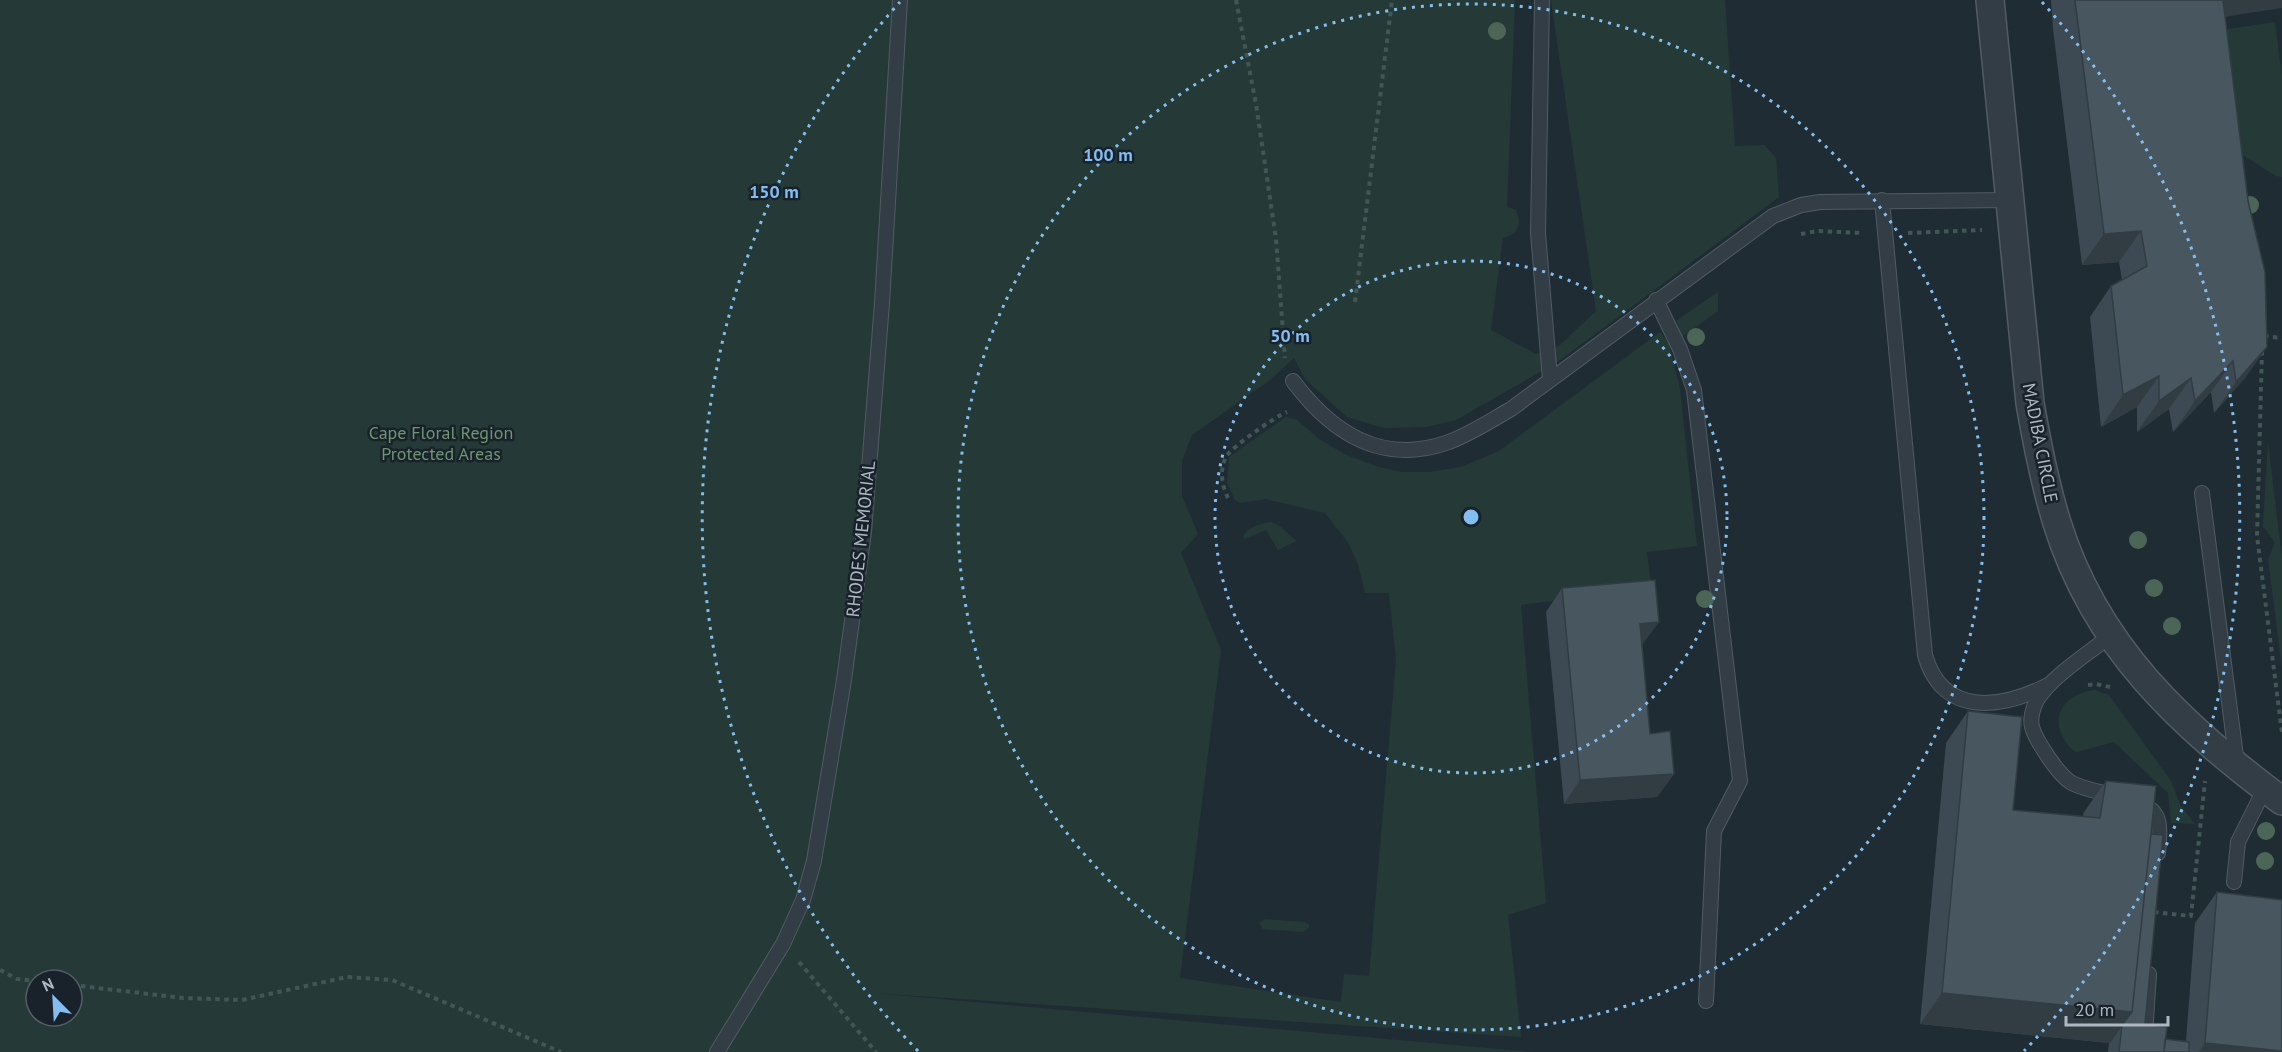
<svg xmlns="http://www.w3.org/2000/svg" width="2282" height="1052" font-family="'PT Sans',sans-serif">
<rect width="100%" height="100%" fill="#202c34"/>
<!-- green -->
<path fill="#253a37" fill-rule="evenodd" d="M0,0H1515L1507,207L1516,210C1522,224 1518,235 1503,238L1491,330L1536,354L1559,346L1596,311L1551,0H1725L1735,146L1764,145L1776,158L1779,197L1559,361L1456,420L1427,427L1384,428L1347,417L1305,379L1294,358L1270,380L1192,435L1182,461V496L1198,534L1181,553L1221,650L1180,978L1341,1002L1344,974L1369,976L1396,660L1389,593H1365L1358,564L1349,544L1325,513L1266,499L1240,503L1235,500L1227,483L1229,457L1286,417L1297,420L1319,439L1346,455L1379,467L1402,472H1429L1461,467L1499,451L1660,332L1669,344L1680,389L1697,546L1647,552L1651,588L1521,605L1546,903L1508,915L1521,1037L873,993L1531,1052H0ZM36,980H72V1016H36Z
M2275,22L2282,78V177L2276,176L2241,154L2215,31Z
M1718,292V311L1682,337L1676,321Z
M2268,442L2282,559V668L2268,559L2275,543L2263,526Z
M1272,522L1281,527L1296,541L1278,550L1266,530L1245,539L1243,537C1247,527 1262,523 1272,522Z
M2095,690L2109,695L2171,781L2180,805L2195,824L2171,823L2168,793L2114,742L2077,752C2070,749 2068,745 2064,739C2048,713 2070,692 2095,690Z
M1265,919L1305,922L1309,925V928L1303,932L1263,929L1259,923Z"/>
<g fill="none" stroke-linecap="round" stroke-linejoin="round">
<defs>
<path id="lane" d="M1542,0L1538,233L1550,379
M1882,200L1925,655C1943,719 2004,708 2050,684
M1656,300L1680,349L1694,390L1740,781L1714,831L1706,1001
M1293,381C1331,432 1380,465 1446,443C1469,435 1490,421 1511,409L1773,216L1801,205L1820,202L2010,200
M2202,493L2237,764
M2110,636C2088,654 2052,676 2037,700C2033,707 2030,719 2032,727C2036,741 2059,776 2072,783C2085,790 2102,792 2116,796
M2138,802C2164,811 2160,830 2158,853
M2234,882L2238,842L2265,788
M2145,1035L2149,974
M717,1052L783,944L803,900L814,861L844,680L864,532L882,303L900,0"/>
<path id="street" d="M1990,0L2030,403C2037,444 2045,484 2057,523C2096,648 2181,725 2282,801"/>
</defs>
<!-- lane casing -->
<use href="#lane" stroke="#515b63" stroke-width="16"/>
<!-- street casing -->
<use href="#street" stroke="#515b63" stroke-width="30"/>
<!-- path -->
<path stroke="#435656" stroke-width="4" stroke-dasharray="4.5 4.5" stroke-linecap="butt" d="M1236,0L1256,104L1276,239L1285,358
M1908,233L1982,230
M1801,234L1817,231L1862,233
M1355,302L1392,0
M2264,336L2282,338
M2262,351L2257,536L2282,733
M1228,498C1222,486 1219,470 1226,457C1230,448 1276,416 1287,412
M2088,685L2096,684L2110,687
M2154,912L2191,916L2205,781
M799,962L876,1052
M0,970L17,979L36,981
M72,985L183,998L242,1000L347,977L392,980L561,1052"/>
<!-- lane -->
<use href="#lane" stroke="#333d45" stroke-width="14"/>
<!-- street -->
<use href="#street" stroke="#333d45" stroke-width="27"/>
</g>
<!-- trees -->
<g fill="#4b6656">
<circle cx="1497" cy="31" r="9"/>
<circle cx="2250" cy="205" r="9"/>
<circle cx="1696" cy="337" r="9"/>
<circle cx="2138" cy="540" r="9"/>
<circle cx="2154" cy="588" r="9"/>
<circle cx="1705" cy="599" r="9"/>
<circle cx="2172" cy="626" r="9"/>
<circle cx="2266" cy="831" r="9"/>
<circle cx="2265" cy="861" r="9"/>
</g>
<!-- wall -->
<path fill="#3e4a53" d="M2051,0H2282L2225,17L2267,347L2245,378L2214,413L2211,392L2173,432L2169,409L2137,432V407L2101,427L2090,317L2111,286L2122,280L2119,262L2082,265L2053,29Z
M1562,588L1642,645L1650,734L1674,774L1657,797L1564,804L1546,612Z
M1968,711L2013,810L2083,816L2084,812L2106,781L2151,834L2145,1024L2165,1039L2186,1041L2195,923L2217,892L2282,1052H2108L2109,1043L1920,1024L1946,743Z"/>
<!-- shaded-wall -->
<path fill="#323c43" d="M2218,0H2282V8L2204,20Z
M2141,231L2119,262L2082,265L2104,234Z
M2267,347L2245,378L2214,413L2236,382Z
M2233,361L2211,392L2173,432L2195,401Z
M2159,376L2137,407L2101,427L2123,395Z
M2191,378L2169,409L2137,432L2159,401Z
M1659,622L1642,645L1640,624Z
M1674,774L1657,797L1564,804L1580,780Z
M1942,993L2132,1012L2110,1043L1920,1024Z
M2205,1043L2282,1051V1052H2199Z"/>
<!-- building -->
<path fill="#485660" stroke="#323c43" stroke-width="1.5" d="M2075,0H2223L2248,201L2265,272L2267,347L2236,382L2233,361L2195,401L2191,378L2159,401V376L2123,395L2111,286L2147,266L2141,231L2104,234Z
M1655,580L1659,622L1640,624L1650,734L1670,731L1674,774L1580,780L1562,588Z
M1968,711L2022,717L2013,810L2100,818L2106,781L2156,786L2132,1012L1942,993Z
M2151,834L2163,835L2145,1024L2167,1027L2164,1052H2119L2122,1025L2132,1012Z
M2217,892L2282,900V1051L2205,1043Z
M2165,1039L2189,1042V1052H2164Z"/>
<!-- distance rings -->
<g fill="none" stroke="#83bef2" stroke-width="3" stroke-dasharray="3 6">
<circle cx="1471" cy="517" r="256"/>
<circle cx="1471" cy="517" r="513"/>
<path d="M918 1051A769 769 0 0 1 900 2M2042 2A769 769 0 0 1 2024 1051"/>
</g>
<g text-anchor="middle" stroke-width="5" stroke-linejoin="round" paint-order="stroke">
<!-- park labels -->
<g font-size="18" fill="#6e9671" stroke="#19222a">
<text x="441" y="439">Cape Floral Region<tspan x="441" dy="21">Protected Areas</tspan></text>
</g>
<!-- street labels -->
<g font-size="18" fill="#adb8c2" stroke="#19222a">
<text transform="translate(2040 443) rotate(79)" y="6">MADIBA CIRCLE</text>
<text transform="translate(861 539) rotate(-84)" y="6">RHODES MEMORIAL</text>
</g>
</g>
<circle cx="1471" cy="517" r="9" fill="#83bef2" stroke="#19222a" stroke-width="3"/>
<g font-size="18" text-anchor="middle" font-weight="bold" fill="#83bef2" stroke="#19222a" stroke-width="5" stroke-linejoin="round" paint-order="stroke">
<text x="1108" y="161">100 m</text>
<text x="774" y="198">150 m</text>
<text x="1290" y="342">50 m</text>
</g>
<!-- north arrow -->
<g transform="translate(54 998) rotate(336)"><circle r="28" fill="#19222a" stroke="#545e67" stroke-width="1.5"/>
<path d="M0-4.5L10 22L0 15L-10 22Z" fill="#83bef2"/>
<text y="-9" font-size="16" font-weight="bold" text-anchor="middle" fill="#adb8c2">N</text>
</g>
<!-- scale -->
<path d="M2066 1016v9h102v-9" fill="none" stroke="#adb8c2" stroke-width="3"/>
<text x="2075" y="1016" font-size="18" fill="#adb8c2" stroke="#19222a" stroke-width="4.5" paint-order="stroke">20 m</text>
</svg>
